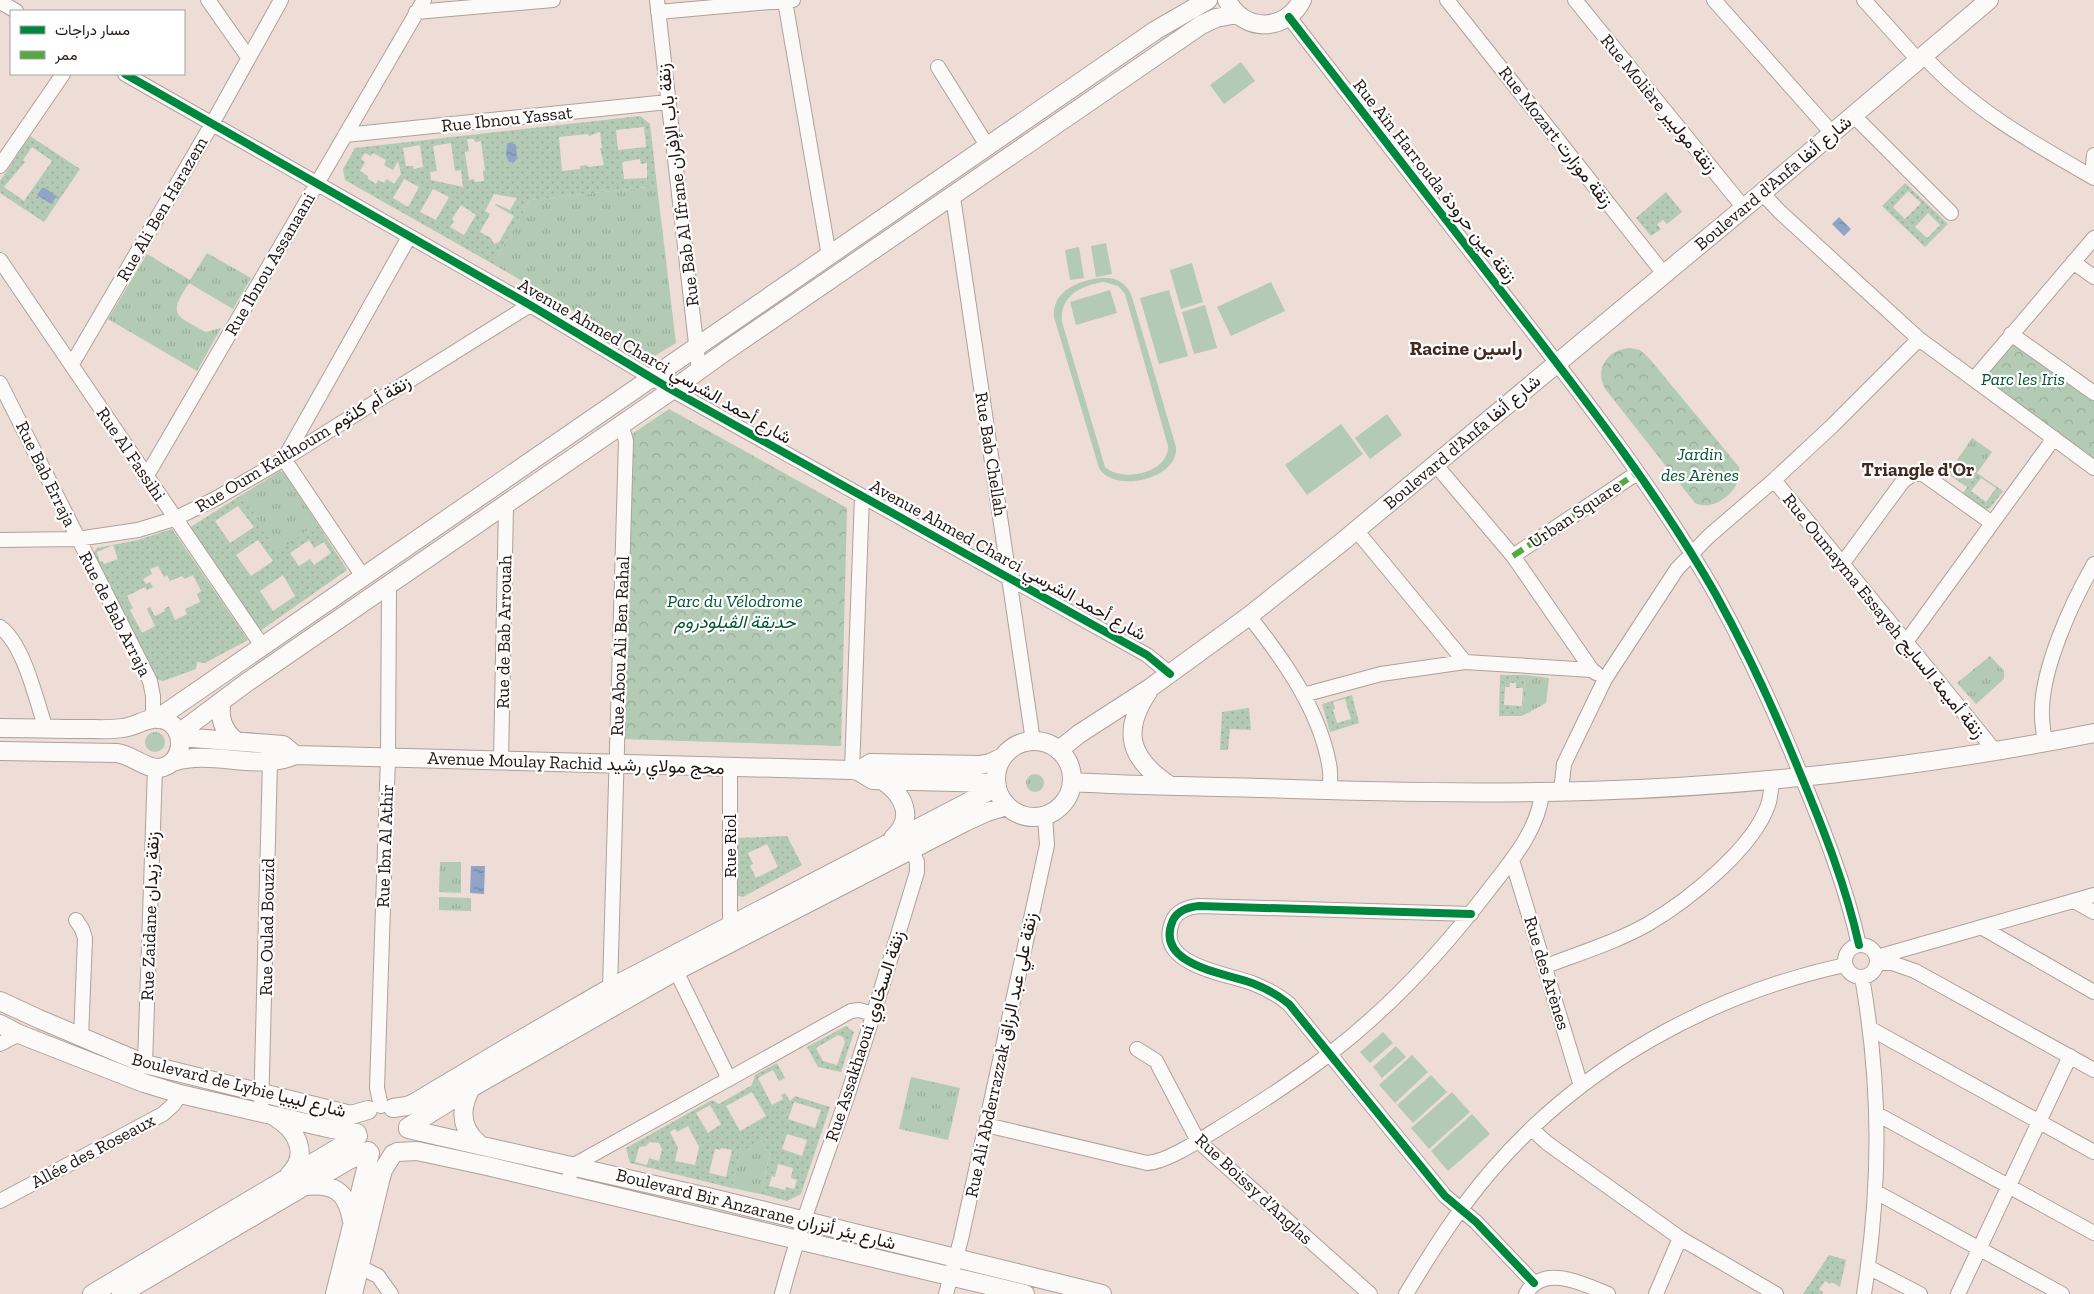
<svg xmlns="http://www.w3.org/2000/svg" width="2094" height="1294" font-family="'Zilla Slab',Vazirmatn,serif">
<defs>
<pattern id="grass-tufts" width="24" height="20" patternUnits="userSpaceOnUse" patternTransform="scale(1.25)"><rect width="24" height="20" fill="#b3cab4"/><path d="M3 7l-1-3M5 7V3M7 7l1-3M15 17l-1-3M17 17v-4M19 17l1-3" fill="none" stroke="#9aad9a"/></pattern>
<pattern id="park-crowns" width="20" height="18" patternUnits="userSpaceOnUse" patternTransform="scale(1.25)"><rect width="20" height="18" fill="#b3cab4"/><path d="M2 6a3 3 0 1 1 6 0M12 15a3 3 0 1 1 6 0" fill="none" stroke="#9aad9a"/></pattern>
<pattern id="garden-dots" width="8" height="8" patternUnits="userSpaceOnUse" patternTransform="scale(1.25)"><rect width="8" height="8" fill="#b3cab4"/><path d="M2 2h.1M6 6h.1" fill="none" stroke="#9aad9a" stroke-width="1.8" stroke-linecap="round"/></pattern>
<pattern id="water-ripples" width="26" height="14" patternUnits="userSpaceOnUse" patternTransform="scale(1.25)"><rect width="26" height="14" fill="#90a4c7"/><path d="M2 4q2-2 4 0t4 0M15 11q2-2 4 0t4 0" fill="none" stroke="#7585a0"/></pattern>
</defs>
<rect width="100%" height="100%" fill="#eedcd6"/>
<!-- grass -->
<path fill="url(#grass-tufts)" d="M657,186L676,343L653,357L493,264L530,200Z
M207,253L251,278L233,309L189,283C167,316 176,315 206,332L221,328L197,371L108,319L147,254L190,280Z
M1972,438L1992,452L1967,487L1948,474Z
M280,471L284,472L317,523L277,554L243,494Z
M1990,656L2004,671V679L1976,704L1957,683Z
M1525,675L1549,678L1546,703L1522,716Z
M145 742a10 10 0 1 1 20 0a10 10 0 1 1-20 0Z
M1026 783a9 9 0 1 1 18 0a9 9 0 1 1-18 0Z
M440,862H461V893L439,892Z
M439,897L471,898V911L439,910Z
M911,1077L960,1088L948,1140L899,1129Z
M762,1141L770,1152L761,1194L732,1188L740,1151Z"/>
<!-- park -->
<path fill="url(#park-crowns)" d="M2016,343L2094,400V461L1983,381V375L2010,344Z
M1630,348L1640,350L1649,358L1739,467C1744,488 1715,513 1695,503L1606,390C1593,370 1608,349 1630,348Z
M669,409L847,508L841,746L622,739L632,434Z"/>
<!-- garden -->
<path fill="url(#garden-dots)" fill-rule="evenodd" d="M640,116L650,124L657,186L530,200L493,264L345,180L343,169L355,148ZM644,127L646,147L618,150L616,130ZM600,132L602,148H600L604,165L588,167L587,165L580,166V169L562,171L559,137L588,134L589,136ZM467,139H474L475,142L481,141L485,170L483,171L484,181L475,182L474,179L469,180L465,152L469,151ZM451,143L455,171L461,170L463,187L431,180L430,172L437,171L433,146ZM420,145L423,167L414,169L413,166H406L403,148ZM365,153L371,156L373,153L386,160L384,165L393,170L398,161L401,174L394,184L387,179L384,183L378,180L376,184L367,178L368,176L360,171L365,162L361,159ZM640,159L641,164L647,163V178L624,179L622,162ZM404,179L419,187L408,207L393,198ZM433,189L449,197L436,220L420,212ZM494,194L517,198L510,210L496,204L495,205L514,216L499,242L494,244L491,238L480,232L490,214L485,211ZM461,205L476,215L464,235L450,227L454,221L452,219Z
M30,136L80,169L44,222L0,193V181ZM32,147L52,161L24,201L4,187L25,162L23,160Z
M1905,183L1948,224L1925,247L1882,206ZM1908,191L1921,203L1905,219L1893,207ZM1928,213L1940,225L1927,238L1915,227Z
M1666,192L1682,212L1667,224L1663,220L1657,224L1661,229L1651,236L1636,218Z
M1977,473L2003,491L1990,508L1985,509L1963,493ZM1981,478L1996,488L1986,502L1971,491Z
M243,494L277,553L317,523L347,570L260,631L189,528ZM238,506L254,527L230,543L215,521ZM258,540L273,561L251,576L236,555ZM309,540L314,548L324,542L331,553L314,565L310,559L299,566L290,553ZM283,575L295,596L273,611L260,591Z
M172,529L248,640L205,663L197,662L196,669L163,681L155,679L92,555L97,548L138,540ZM113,545L118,559L104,564L102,561L100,562L97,552ZM158,566L164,577L167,575L170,581L182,576L184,579L193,575L201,591L197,594L200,602L185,609L187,614L175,620L169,606L164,609L165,611L155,616L150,607L147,609L155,626L142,633L130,610L133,608L127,596L145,587L147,590L153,587L150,582L146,584L143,579L152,574L150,569Z
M1500,675H1525L1522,716H1499ZM1510,683H1516V688H1523L1522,706L1504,705L1505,687H1510Z
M1352,695L1359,723L1330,732L1322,704ZM1345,699L1351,719L1337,723L1333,710L1335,709L1333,702Z
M1249,708L1251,730L1230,729L1228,750H1220L1222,712Z
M787,836L802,865L743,897L735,895L736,838ZM767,844L778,867L756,878L750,866L753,864L748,853Z
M846,1026L854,1032L841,1072L818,1067L807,1047ZM838,1035L843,1037L845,1042L837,1065L823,1061L816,1048Z
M777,1063L785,1078L779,1081L773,1070L758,1078L772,1105L783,1099L781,1095L785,1093L790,1101L795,1096L830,1107L801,1194L787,1201L761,1194L770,1153L762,1141L740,1152L732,1188L630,1163L626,1148L712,1100L719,1104L752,1085L755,1075ZM752,1092L766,1116L740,1131L726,1106ZM794,1102L821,1110L815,1128L788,1119ZM710,1105L721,1124L708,1133L696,1113ZM688,1126L699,1147L695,1165L675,1161L678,1148L670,1132L675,1129L677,1132ZM787,1134L807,1140L802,1156L782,1149ZM650,1142L659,1143L662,1149L659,1161L649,1158L647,1165L635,1162L639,1147L646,1146ZM721,1148L732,1150L726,1177L709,1173L715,1149L720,1150ZM778,1164L793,1168L791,1178L797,1180L794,1189L786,1187L785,1190L769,1186L772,1176L775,1177Z
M1829,1255L1846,1260L1840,1287L1832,1282L1830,1284L1825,1281L1819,1289L1823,1292L1822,1294H1803Z"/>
<!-- pitch -->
<path fill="#b3cab4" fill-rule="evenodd" d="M1241,62L1255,81L1224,104L1210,85Z
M1106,243L1112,274L1096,277L1091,246Z
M1079,247L1084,278L1070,280L1065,250Z
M1192,263L1203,302L1181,309L1170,270Z
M1099,278C1115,277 1124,281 1131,294L1176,447C1179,479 1114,494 1099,468L1054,317C1052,291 1078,281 1099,278ZM1104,282L1118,286L1125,294L1168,446C1169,473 1123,483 1105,467L1062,322C1059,296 1082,285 1104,282Z
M1271,282L1285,311L1231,336L1217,307Z
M1110,290L1117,313L1076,325L1070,302Z
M1169,290L1188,356L1159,364L1140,298Z
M1205,305L1217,348L1194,354L1182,312Z
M1387,414L1402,435L1370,459L1355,438Z
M1341,424L1363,454L1307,495L1285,465Z
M1383,1032L1393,1043L1370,1063L1360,1052Z
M1396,1046L1406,1057L1382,1078L1373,1067Z
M1412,1055L1428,1072L1395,1103L1379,1085Z
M1431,1075L1447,1092L1413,1123L1397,1105Z
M1452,1092L1470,1112L1429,1149L1411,1128Z
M1472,1114L1490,1134L1448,1171L1431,1151Z"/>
<!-- water -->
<path fill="url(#water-ripples)" d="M511,142L516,145L517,159L514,162H509L506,155L507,144Z
M43,187L57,196L51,204L37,195Z
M1839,217L1851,229L1844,236L1832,224Z
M471,866H485L484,894L470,893Z"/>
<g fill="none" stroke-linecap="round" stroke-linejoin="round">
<defs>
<path id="minor" d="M208,0L248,57
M657,0L699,370
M1447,0L1664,274
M1575,0L1744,208
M1714,0L1832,133
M1864,0L1918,60
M785,1L829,256
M0,2L16,11
M416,12L553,0
M658,12L793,0
M1289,17C1358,105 1426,194 1495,283C1572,383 1652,483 1715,593C1747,651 1775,711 1800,773C1823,828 1846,886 1859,945
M1923,55C1970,108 2033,143 2094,178
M938,67L988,147
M125,74L530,305L672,390L1147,655L1170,674
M1853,115L1951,213
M345,135L668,102
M0,166L63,74
M2092,177L2094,155
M1762,193L1780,212L1919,339L2094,468
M953,197L1033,741
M0,260L263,647
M2073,262L2094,277
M2011,334L2094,393
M72,364L212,124L281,0
M1974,379L2094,238
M0,383L150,681L153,696V719
M1435,464L1513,556L1592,670L1596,673
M146,477L424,0
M1774,480L1995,751
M1356,530L1465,662
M0,540L77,539L138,530L174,519L215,499L284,459L530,305
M1513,556L1637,473
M1842,564L1903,481L1913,474H1923L1992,523
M364,578L284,459L409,237
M1249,616C1283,659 1319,709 1329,764C1331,772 1330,782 1330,791
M0,627C24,644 36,700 46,729
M1906,642L2054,438
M1303,695L1381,674L1465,662L1592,670
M2045,743C2044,734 2042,725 2042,716C2040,671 2072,602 2094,564
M501,761L506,504
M852,770L862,496
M1561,791L1564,764L1605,679L1677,569L1709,536L1774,480L1831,427L1919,339
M1512,860L1581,1086
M2074,901L2094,912
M1471,914L1199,906C1189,907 1178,910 1173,920C1153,965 1225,973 1252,983C1265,988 1277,994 1289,1004L1445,1196L1476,1222L1534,1283
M76,920L82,929L85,938L81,1038
M730,925V767
M1981,927L2094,992
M1845 961a16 16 0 1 1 32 0a16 16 0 1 1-32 0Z
M1877,957L2094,895
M1878,963H1892L1915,971L2094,1070
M1546,966C1580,953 1616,942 1648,924C1687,901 1753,849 1768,805C1771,797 1771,787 1772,779
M676,971L729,1079
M1862,977C1881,1086 1881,1185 1864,1294
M610,988L626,441L624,434L617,428
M1871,1029L2094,1152
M0,1044L19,1034
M1137,1049L1156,1061L1198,1141L1370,1294
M145,1064L155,768
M381,1106L377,1088L388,757L389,585
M261,1113L270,761
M1877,1114L2094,1233
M986,1125L1147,1163C1168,1162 1206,1136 1224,1125C1260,1103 1295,1080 1328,1055C1390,1008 1444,949 1491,887C1513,859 1539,828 1542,792
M1532,1129L1547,1143L1680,1238L1776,1294
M566,1185L574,1165L851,1011L859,1010L874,1014
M1876,1192L2062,1294
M0,1201L163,1114L174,1104L180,1094
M360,1267L378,1276L391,1294
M1868,1267L1920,1294
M782,1294C799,1228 824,1164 846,1100C871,1024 894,948 917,872V862L912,850
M946,1294L961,1239L1047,845L1045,816
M1406,1294C1432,1251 1459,1208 1492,1170C1582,1065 1711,994 1845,965
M1526,1294C1543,1263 1584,1284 1608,1294
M1656,1294L1680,1238
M1958,1294L2070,1056"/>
<path id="major" d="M1227,0C1243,33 1286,32 1302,0
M1148,692C1121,732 1130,759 1169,785
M222,701C218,716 223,731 236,741
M157,719L1156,30L1208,0
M0,728C28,728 56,729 84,729C96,729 110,730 122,728C135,727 149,716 162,719C188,726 185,765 159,768C146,769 132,755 117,753L0,751
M179,733L246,683L672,390L726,351L1201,25L1216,18L1237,14
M180,737L283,745L295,755
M996 779a38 38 0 1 1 76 0a38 38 0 1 1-76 0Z
M1059,750L1079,734L1150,688L1249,616L1342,542L1762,193L1989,0
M173,762C211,749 261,772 295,755L852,770L858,771L873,780L996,783
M858,771L871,763L979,765L990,763L1003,757
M882,780C903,794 916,818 893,838
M1073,782C1136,786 1200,786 1263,788C1371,792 1479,794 1588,791C1757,786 1928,766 2094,733
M0,1001L39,1019L145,1064L351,1115L368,1110
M0,1024L19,1034L144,1083L180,1094L332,1129L357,1133
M471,1088C460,1108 460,1128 478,1143
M393,1108L407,1106L414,1103L508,1047L610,988L997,787
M275,1117C297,1130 310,1155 289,1175
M408,1127L471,1088L676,971L965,822L987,812L1007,806
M408,1129L712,1198L1102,1294
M397,1152L417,1151L487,1166L1025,1294
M305,1186C334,1183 347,1191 352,1221
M92,1294L358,1136
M121,1294L349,1160L368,1151
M335,1294L370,1153
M353,1294L380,1181L383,1170L393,1154"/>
</defs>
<!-- minor casing -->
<use href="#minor" stroke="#aea19c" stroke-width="16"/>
<!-- major casing -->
<use href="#major" stroke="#aea19c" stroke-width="20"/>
<!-- minor -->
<use href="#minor" stroke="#fcfaf9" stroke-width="14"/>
<!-- major -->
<use href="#major" stroke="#fcfaf9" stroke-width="18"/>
<!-- quiet -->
<path stroke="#53a942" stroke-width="6" stroke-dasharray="12 6" stroke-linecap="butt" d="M1513,556L1637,473"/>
<defs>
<path id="cycleway" d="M1289,17C1358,105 1426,194 1495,283C1572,383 1652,483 1715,593C1747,651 1775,711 1800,773C1823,828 1846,886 1859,945
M125,74L530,305L672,390L1147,655L1170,674
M1471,914L1199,906C1189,907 1178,910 1173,920C1153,965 1225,973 1252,983C1265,988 1277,994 1289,1004L1445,1196L1476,1222L1534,1283"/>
</defs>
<!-- cycleway casing -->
<use href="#cycleway" stroke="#fff" stroke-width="11"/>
<!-- cycleway -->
<use href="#cycleway" stroke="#00873e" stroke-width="8"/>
</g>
<g text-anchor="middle" stroke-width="4.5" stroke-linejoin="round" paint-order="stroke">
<!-- street labels -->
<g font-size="18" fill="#231713" stroke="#fff">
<text transform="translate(1659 104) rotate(51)" y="6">Rue Molière زنقة موليير</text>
<text transform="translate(507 119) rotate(-6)" y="6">Rue Ibnou Yassat</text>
<text transform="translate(1556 137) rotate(52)" y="6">Rue Mozart زنقة موزارت</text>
<text transform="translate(1435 181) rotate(52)" y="6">Rue Aïn Harrouda زنقة عين حرودة</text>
<text transform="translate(1773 183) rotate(-40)" y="6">Boulevard d'Anfa شارع أنفا</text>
<text transform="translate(678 185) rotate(-97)" y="6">Rue Bab Al Ifrane زنقة باب الإفران</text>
<text transform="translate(162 209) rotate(-60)" y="6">Rue Ali Ben Harazem</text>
<text transform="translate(270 264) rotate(-60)" y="6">Rue Ibnou Assanaani</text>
<text transform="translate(655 361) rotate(30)" y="6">Avenue Ahmed Charci شارع أحمد الشرسي</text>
<text transform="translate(1462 442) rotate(-40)" y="6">Boulevard d'Anfa شارع أنفا</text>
<text transform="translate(303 444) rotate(-31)" y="6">Rue Oum Kalthoum زنقة أم كلثوم</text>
<text transform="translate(131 454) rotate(56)" y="6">Rue Al Fassihi</text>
<text transform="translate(991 454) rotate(81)" y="6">Rue Bab Chellah</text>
<text transform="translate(46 474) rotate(64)" y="6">Rue Bab Erraja</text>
<text transform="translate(1575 514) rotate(-34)" y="6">Urban Square</text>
<text transform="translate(1008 560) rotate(29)" y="6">Avenue Ahmed Charci شارع أحمد الشرسي</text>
<text transform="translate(115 614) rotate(63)" y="6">Rue de Bab Arraja</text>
<text transform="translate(1884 616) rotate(51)" y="6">Rue Oumayma Essayeh زنقة أميمة السايح</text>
<text transform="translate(504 632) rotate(-89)" y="6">Rue de Bab Arrouah</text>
<text transform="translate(620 646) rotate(-88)" y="6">Rue Abou Ali Ben Rahal</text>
<text transform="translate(576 763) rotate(2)" y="6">Avenue Moulay Rachid محج مولاي رشيد</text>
<text transform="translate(385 846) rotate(-88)" y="6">Rue Ibn Al Athir</text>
<text transform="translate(730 846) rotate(-90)" y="6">Rue Riol</text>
<text transform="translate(150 916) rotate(-88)" y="6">Rue Zaidane زنقة زيدان</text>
<text transform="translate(267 927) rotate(-89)" y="6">Rue Oulad Bouzid</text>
<text transform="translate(1547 973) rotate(73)" y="6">Rue des Arènes</text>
<text transform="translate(865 1036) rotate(-72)" y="6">Rue Assakhaoui زنقة السخاوي</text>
<text transform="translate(1001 1055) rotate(-78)" y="6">Rue Ali Abderrazzak زنقة علي عبد الرزاق</text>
<text transform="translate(239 1085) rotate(14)" y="6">Boulevard de Lybie شارع ليبيا</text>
<text transform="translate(93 1151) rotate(-28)" y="6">Allée des Roseaux</text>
<text transform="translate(1254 1189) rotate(43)" y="6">Rue Boissy d’Anglas</text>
<text transform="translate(756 1209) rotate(14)" y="6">Boulevard Bir Anzarane شارع بئر أنزران</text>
</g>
<!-- park labels -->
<g font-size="18" font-style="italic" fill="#015733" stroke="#fff">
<text x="2023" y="385">Parc les Iris</text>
<text x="1700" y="460">Jardin<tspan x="1700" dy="21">des Arènes</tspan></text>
<text x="735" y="607">Parc du Vélodrome<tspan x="735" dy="21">حديقة الڤيلودروم</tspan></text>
</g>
<!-- neighbourhood labels -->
<g font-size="19" font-weight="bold" fill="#432a21" stroke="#fff">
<text x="1918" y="476">Triangle d'Or</text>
</g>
<!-- quarter labels -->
<g font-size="20" font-weight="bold" fill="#432a21" stroke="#fff">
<text x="1466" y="355">Racine راسين</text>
</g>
</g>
<!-- legend -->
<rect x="10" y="10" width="175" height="65" fill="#ffffff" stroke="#a7a2a1"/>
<rect x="20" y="26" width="25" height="8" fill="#00873e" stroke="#a7a2a1"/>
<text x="55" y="35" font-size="15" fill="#231713">مسار دراجات</text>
<rect x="20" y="51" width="25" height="8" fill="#53a942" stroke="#a7a2a1"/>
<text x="55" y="60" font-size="15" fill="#231713">ممر</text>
</svg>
